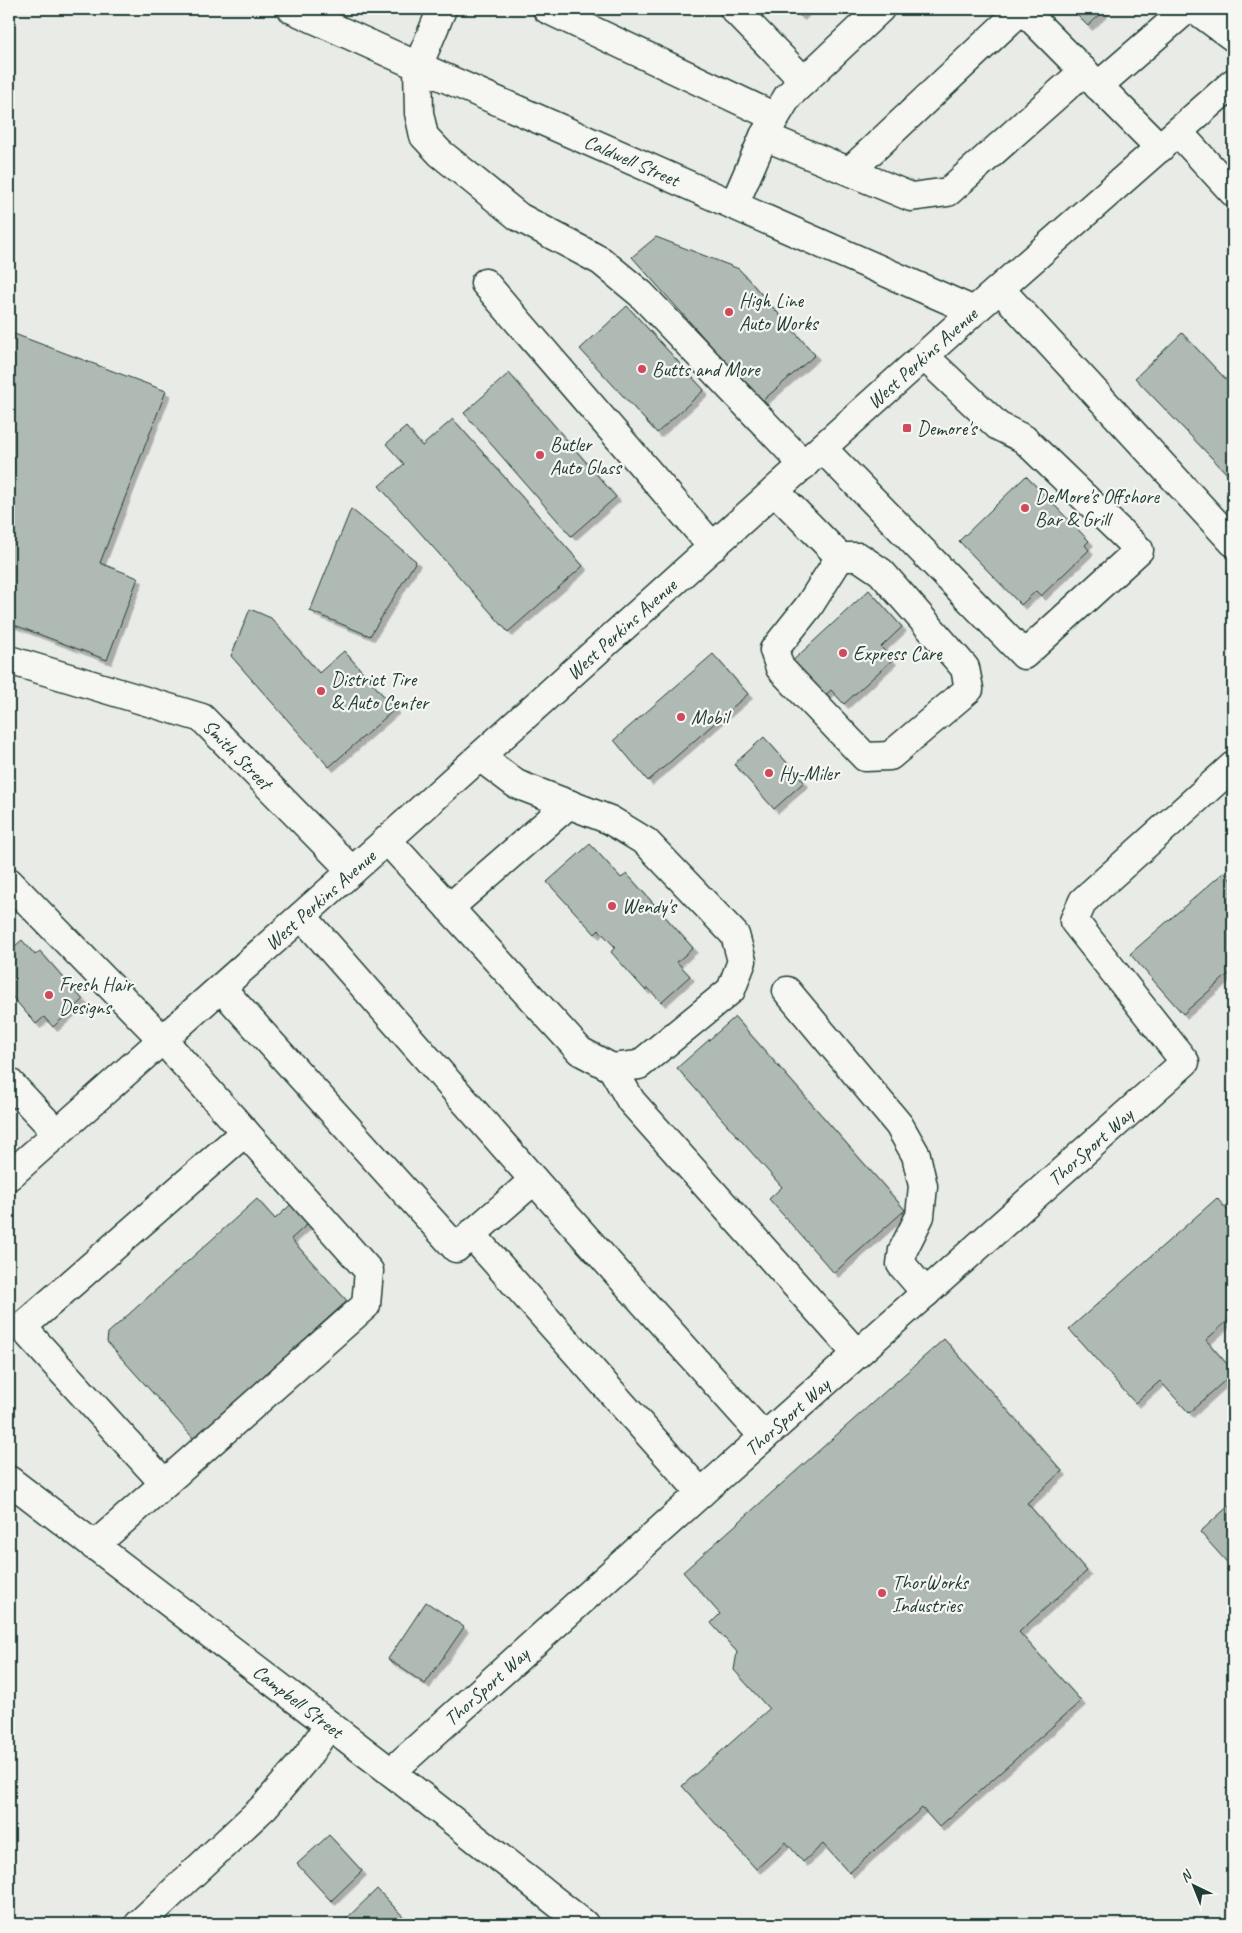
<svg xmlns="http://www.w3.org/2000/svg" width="1242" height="1933" font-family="Caveat,sans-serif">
<defs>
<filter id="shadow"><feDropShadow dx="4.5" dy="4.5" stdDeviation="0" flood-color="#0004"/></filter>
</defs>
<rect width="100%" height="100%" fill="#e9ebe7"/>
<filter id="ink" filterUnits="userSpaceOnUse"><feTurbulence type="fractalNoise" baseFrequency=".02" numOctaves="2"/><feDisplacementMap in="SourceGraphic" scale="10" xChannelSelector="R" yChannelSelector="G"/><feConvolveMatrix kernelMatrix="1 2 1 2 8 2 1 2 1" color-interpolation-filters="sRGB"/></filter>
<g filter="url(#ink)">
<!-- building -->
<path fill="#b0bab5" stroke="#1f3d34" filter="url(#shadow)" d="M793,9H807L800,16Z
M1071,9H1106L1088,26Z
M656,237L739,269L815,355L761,402L632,257Z
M627,306L704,390L657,433L580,349Z
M9,332L166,391L100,563L138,578L107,660L9,623Z
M1182,333L1233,387V480L1135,378Z
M509,373L616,497L571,536L464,413Z
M453,419L583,566L508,632L379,486L404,464L386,444L406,427L422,446Z
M1026,476L1089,541L1085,545L1089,550L1041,596L1036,591L1021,605L959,541Z
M351,509L416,561L370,636L310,611Z
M869,590L902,627L881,647L892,660L844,704L831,690L819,701L787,666Z
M250,609L271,618L319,673L344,651L395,709L329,767L231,656Z
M713,654L748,694L648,781L614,740Z
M764,737L804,782L774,809L734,764Z
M1233,826V836L1228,831Z
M590,844L621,878L627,874L693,948L677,962L690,976L661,1002L648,988L645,990L611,952L615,947L599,930L595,934L547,882Z
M1224,872L1233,883V970L1183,1014L1130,954Z
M22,940L35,955L40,951L83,1000L53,1027L44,1017L36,1024L9,993V951Z
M735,1017L905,1210L834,1273L769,1199L782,1187L677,1068Z
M1217,1198L1233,1217V1316L1206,1340L1233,1371V1373L1189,1413L1160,1381L1135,1403L1069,1329Z
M257,1199L275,1219L297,1199L314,1218L291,1239L347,1301L194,1439L107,1342L108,1333Z
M944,1339L1062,1471L1027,1503L1087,1571L1019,1632L1081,1701L939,1827L922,1808L849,1873L823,1844L803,1862L786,1842L756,1869L682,1786L769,1709L734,1670L737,1652L711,1623L720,1614L683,1572Z
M1233,1502V1569L1200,1532Z
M426,1602L464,1627L425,1684L388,1659Z
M329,1835L362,1871L331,1901L297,1864Z
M377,1889L410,1924H347L344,1921Z"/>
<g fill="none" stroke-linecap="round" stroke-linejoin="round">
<defs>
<g id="minor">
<path id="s1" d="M292,9L418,66L974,311"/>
<path d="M442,9L418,66L419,113L424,136L440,153L519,217L601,261L641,294L804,465"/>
<path d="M547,9L775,117"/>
<path d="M734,9L804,81"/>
<path d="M1022,9L1160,148"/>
<path d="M1195,9L1233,37"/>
<path d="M1098,86L1187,9"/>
<path d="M1178,132L1233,192"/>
<path d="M764,136L911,197L948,192L1084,71"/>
<path d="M850,171L1022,9"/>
<path d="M734,205L764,136L788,96L880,9"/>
<path d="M485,283L713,547"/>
<path d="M1000,289L1233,542"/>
<path d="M822,448L1024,655L1139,550L1024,439L998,426L924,356"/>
<path d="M775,491L840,557H859L881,572L965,668L969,689L890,756L865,757L780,668L774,650L809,606L840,557"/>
<path id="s2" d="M9,660L202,718L352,871"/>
<path d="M387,840L580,1051L612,1068L639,1065L731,990L742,961L735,935L646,842L610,820L516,784L480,757"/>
<path d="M9,882L163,1040L369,1271L366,1305L94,1546"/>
<path d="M449,908L569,804"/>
<path d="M221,988L456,1248L534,1180L302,916"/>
<path d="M787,991L899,1125L916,1155L923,1186L920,1216L903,1250L901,1264L926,1293"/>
<path d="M612,1068L631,1101L857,1354"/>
<path d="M9,1082L57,1133"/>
<path d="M534,1180L764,1437"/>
<path d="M471,1234L701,1493"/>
<path id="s3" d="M9,1480L391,1772L584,1924"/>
<path d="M164,1483L22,1327L245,1132"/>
<path id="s4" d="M391,1772L701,1493L1185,1062L1074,921L1083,901L1233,766"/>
<path d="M139,1924L265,1806L306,1758L329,1725"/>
</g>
<g id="major">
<path id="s5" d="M9,1176L387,840L974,311L1233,83"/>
</g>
</defs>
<!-- minor casing -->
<use href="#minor" stroke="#1f3d34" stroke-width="31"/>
<!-- major casing -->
<use href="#major" stroke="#1f3d34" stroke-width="31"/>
<!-- minor -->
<use href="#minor" stroke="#f6f6f2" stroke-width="28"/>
<!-- major -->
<use href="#major" stroke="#f6f6f2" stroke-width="28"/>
</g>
</g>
<!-- markers -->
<g fill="#d1495b" stroke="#f6f6f2" stroke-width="2">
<circle cx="729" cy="312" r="5"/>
<circle cx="642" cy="369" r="5"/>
<rect x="902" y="423" width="10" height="10" rx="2.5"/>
<circle cx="540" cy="455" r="5"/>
<circle cx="1025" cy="508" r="5"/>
<circle cx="843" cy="653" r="5"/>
<circle cx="321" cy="691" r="5"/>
<circle cx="681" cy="717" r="5"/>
<circle cx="769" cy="773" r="5"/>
<circle cx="612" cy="906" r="5"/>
<circle cx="49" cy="995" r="5"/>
<circle cx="882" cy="1593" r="5"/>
</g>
<g text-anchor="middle" stroke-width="4.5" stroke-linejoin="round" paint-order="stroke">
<!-- street labels -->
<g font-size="20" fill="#1f3d34" stroke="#f6f6f2">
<text dy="7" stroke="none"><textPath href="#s1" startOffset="372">Caldwell Street</textPath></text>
<text dy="7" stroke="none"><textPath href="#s5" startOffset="1226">West Perkins Avenue</textPath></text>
<text dy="7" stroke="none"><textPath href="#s5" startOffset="821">West Perkins Avenue</textPath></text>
<text dy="7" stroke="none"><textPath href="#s2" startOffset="252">Smith Street</textPath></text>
<text dy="7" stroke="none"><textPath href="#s5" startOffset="416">West Perkins Avenue</textPath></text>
<text dy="7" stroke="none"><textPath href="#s4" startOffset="938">ThorSport Way</textPath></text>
<text dy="7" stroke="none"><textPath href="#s4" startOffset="532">ThorSport Way</textPath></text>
<text dy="7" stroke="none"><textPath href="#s4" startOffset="128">ThorSport Way</textPath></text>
<text dy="7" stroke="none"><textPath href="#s3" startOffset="364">Campbell Street</textPath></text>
</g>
<!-- poi labels -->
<g font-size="20" fill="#1f3d34" stroke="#f6f6f2" text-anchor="start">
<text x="739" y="307">High Line<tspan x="739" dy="23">Auto Works</tspan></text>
<text x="652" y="376">Butts and More</text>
<text x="917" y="435">Demore's</text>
<text x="550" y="451">Butler<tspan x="550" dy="23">Auto Glass</tspan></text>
<text x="1035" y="503">DeMore's Offshore<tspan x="1035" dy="23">Bar &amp; Grill</tspan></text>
<text x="853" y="660">Express Care</text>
<text x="331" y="686">District Tire<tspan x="331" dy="23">&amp; Auto Center</tspan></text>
<text x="691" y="724">Mobil</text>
<text x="779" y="780">Hy-Miler</text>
<text x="622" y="913">Wendy's</text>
<text x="59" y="991">Fresh Hair<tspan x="59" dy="23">Designs</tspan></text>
<text x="892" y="1589">ThorWorks<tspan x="892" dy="23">Industries</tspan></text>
</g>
</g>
<!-- margin -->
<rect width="1242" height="1933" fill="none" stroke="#f6f6f2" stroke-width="30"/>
<rect x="15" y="15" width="1212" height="1903" fill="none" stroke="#1f3d34" stroke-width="2" filter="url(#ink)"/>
<!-- north arrow -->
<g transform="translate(1194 1886) rotate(317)" stroke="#f6f6f2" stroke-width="4" paint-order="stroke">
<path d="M0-4L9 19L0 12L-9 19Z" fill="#1f3d34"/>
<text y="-8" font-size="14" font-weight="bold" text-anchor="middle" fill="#1f3d34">N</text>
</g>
</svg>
